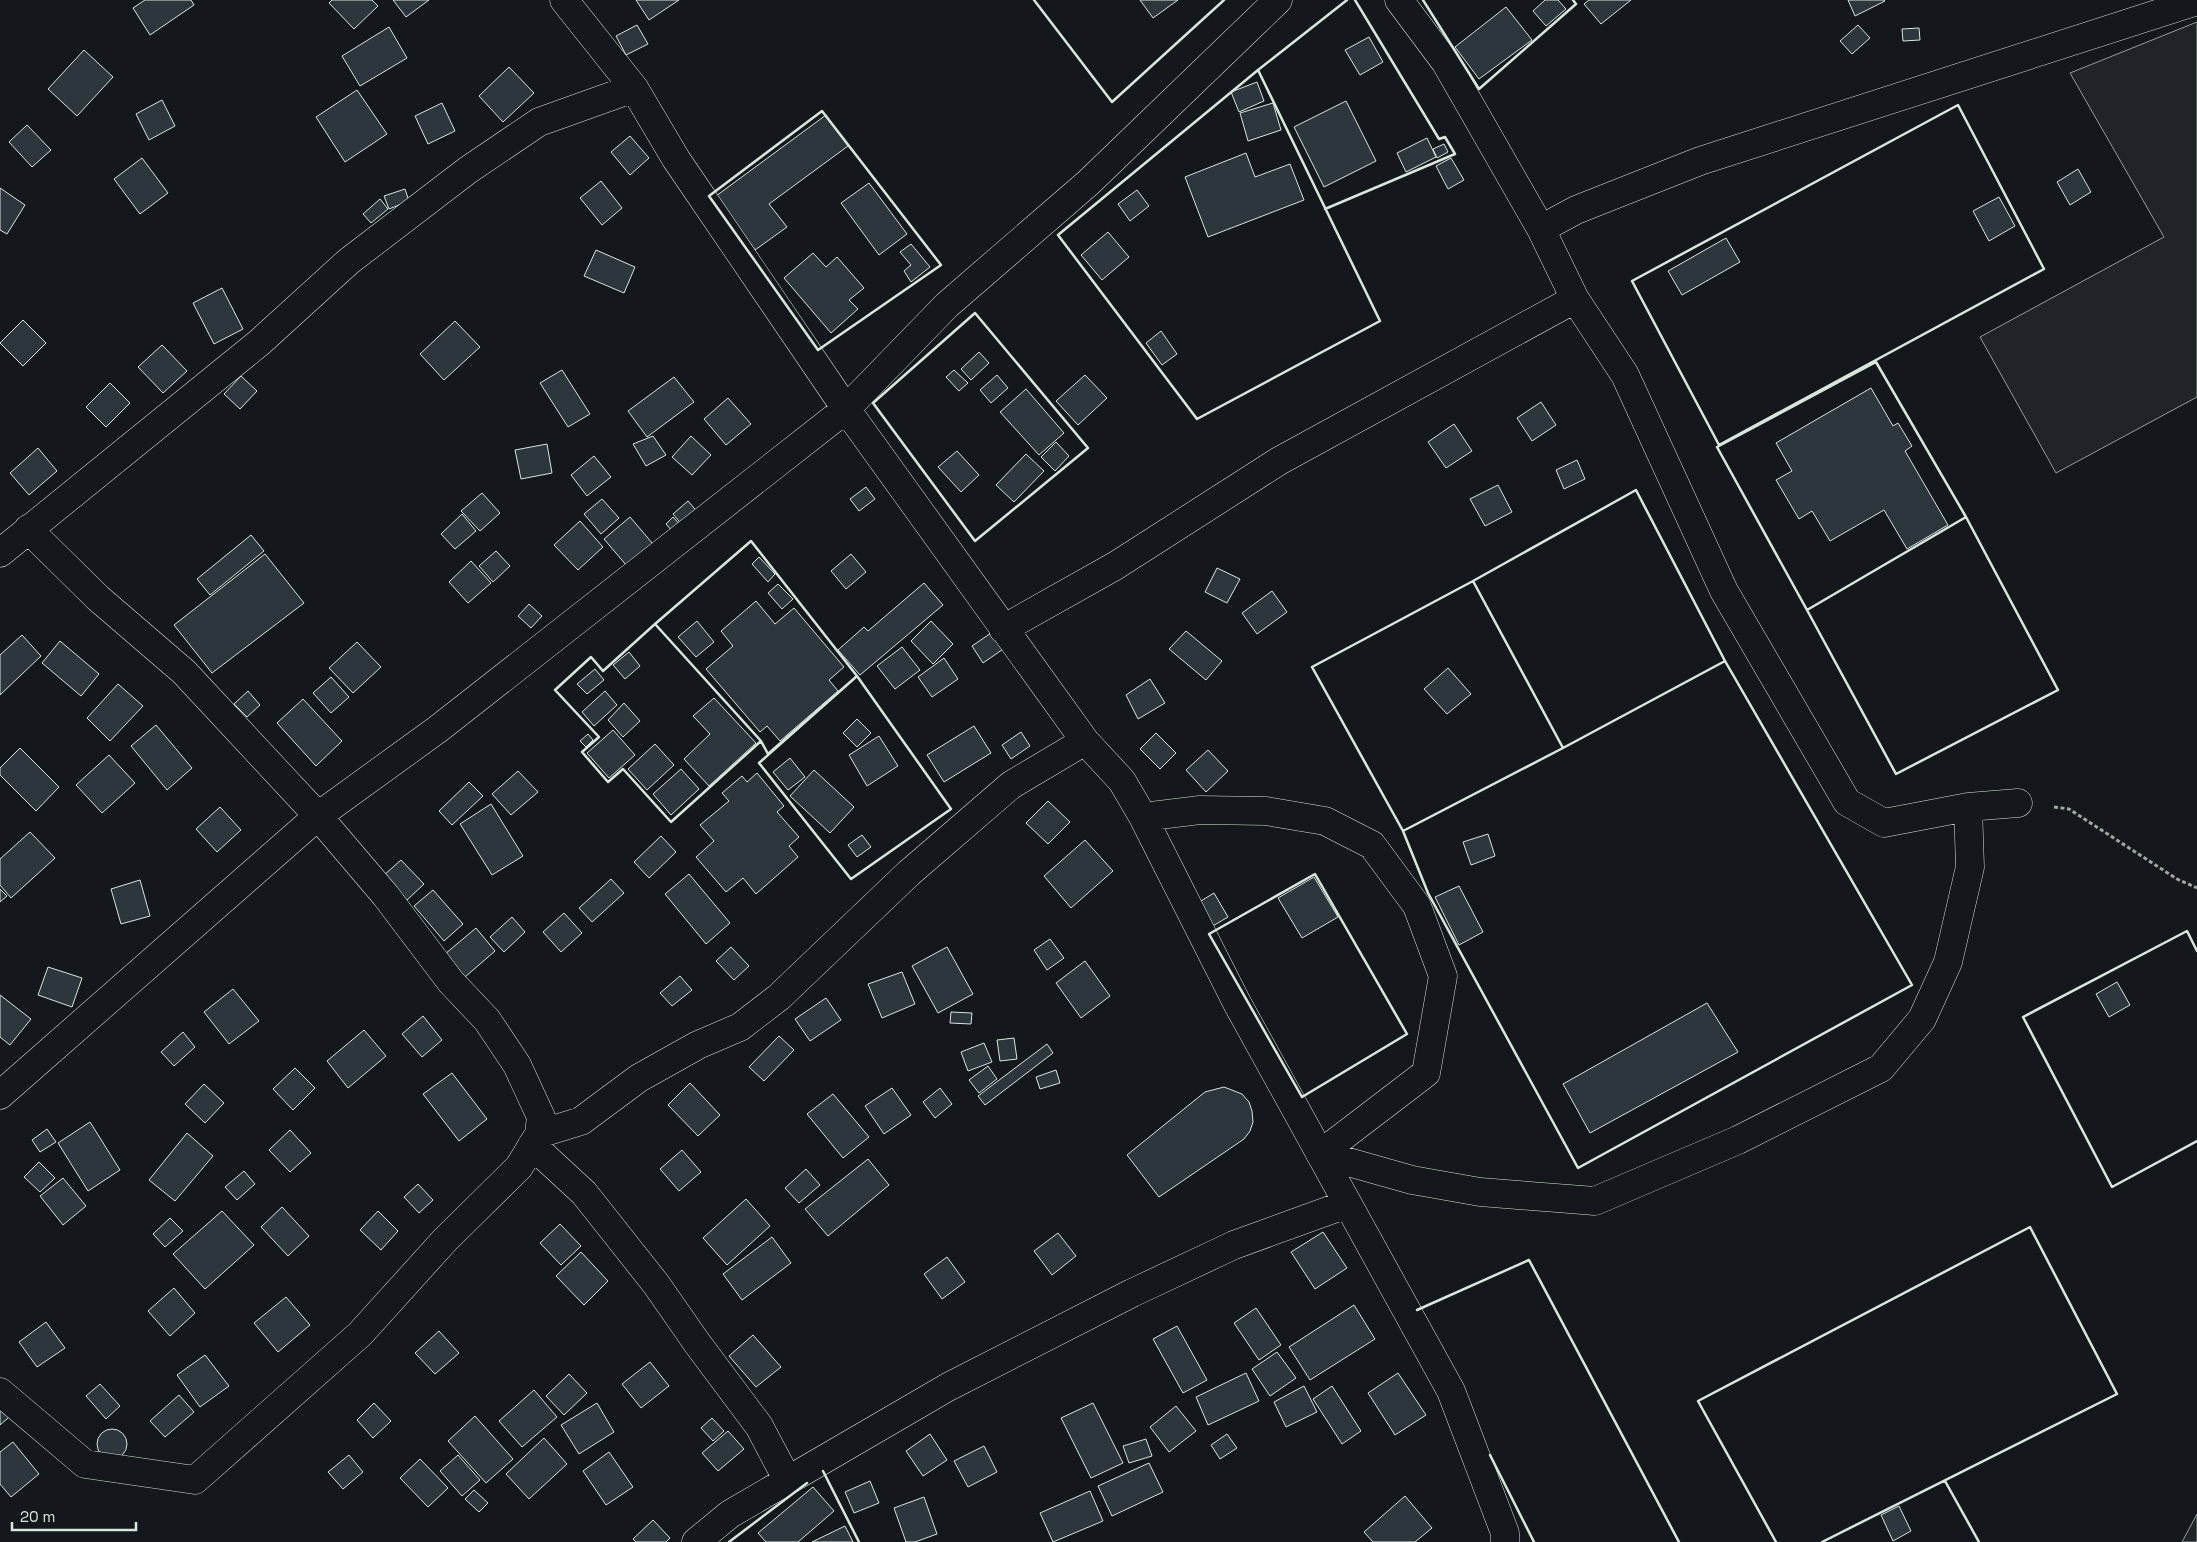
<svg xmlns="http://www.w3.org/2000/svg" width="2197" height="1542" font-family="'Space Grotesk',sans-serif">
<rect width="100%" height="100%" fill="#14181c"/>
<!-- green -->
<path fill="#202428" stroke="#939e99" d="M2197,22V397L2056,473L1980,337L2164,237L2070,73Z
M2197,1514V1542H2182Z"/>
<!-- building -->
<path fill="#2c363c" stroke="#d8e6dc" d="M145,0H191L194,5L150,35L133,8Z
M332,0H372L378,6L354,29L329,3Z
M393,0H429L406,17Z
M636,0H679L649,20Z
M1140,0H1178L1153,18Z
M1545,0H1558L1566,9L1546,26L1533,11Z
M1589,0H1631L1601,24L1584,4Z
M1848,0H1884L1885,1L1855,16Z
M1506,7L1532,40L1479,79L1455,47Z
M637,25L648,44L626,55L616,36Z
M1858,25L1870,38L1852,54L1840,41Z
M389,27L407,58L360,86L342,56Z
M1919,28L1920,40L1903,41L1902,29Z
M1369,37L1383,62L1360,75L1345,50Z
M84,50L113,77L77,116L48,89Z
M509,67L534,93L503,122L479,96Z
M1257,82L1264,101L1239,112L1231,92Z
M357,90L387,134L345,162L316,117Z
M162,100L175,126L149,140L136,114Z
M1346,101L1376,161L1324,187L1294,127Z
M442,103L455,131L428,144L415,116Z
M1273,103L1281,130L1248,141L1240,113Z
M826,115L848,146L769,204L787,227L755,250L716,196Z
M27,125L51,150L32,167L9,142Z
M630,136L649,158L630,175L611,152Z
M1427,138L1436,157L1406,172L1397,153Z
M1444,144L1448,152L1437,158L1433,149Z
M1246,153L1255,177L1290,164L1304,200L1208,237L1185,177Z
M142,158L168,193L140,214L114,179Z
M1451,158L1464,180L1448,189L1436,166Z
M2078,169L2091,192L2070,205L2057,182Z
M601,181L622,208L602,225L580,198Z
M869,183L907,234L879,255L841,203Z
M0,188L25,205L7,234L0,230Z
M405,189L409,201L389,209L384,196Z
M1137,190L1149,206L1130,221L1118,204Z
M1999,197L2015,226L1989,241L1973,211Z
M380,199L388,209L371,223L363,214Z
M1108,232L1129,257L1102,280L1081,255Z
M1726,238L1740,262L1682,295L1668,271Z
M911,244L930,267L911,282L904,271L911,265L900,252Z
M596,250L635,267L624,293L584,276Z
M813,253L826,267L837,257L864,288L849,300L858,309L831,333L784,278Z
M222,288L243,329L214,344L193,303Z
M23,320L46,343L23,366L0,343Z
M455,321L480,347L444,380L420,354Z
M1161,331L1177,354L1162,365L1146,343Z
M162,345L187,371L163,393L138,367Z
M979,352L989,363L971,380L961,369Z
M562,370L590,414L568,427L540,383Z
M954,370L968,383L959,391L946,377Z
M997,375L1008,388L991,403L980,390Z
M1085,375L1107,398L1078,425L1056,401Z
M241,376L257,391L240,409L224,394Z
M674,377L694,402L647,437L628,411Z
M110,383L130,403L106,427L86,407Z
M1871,388L1893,426L1898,423L1912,446L1905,451L1948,525L1907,549L1884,510L1830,541L1812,511L1799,519L1776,480L1792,471L1776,443Z
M1026,389L1064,433L1039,455L1000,412Z
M728,398L751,424L726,445L704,419Z
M1541,402L1556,425L1532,441L1517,418Z
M1454,424L1472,451L1446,468L1428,442Z
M653,436L666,455L646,466L633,444Z
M691,436L711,455L692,475L672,457Z
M1056,442L1069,456L1055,471L1041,457Z
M547,444L552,473L521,479L515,450Z
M38,448L57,471L29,495L10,473Z
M957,451L979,475L961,492L938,467Z
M1026,454L1044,471L1014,502L996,485Z
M594,456L611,477L587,496L571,475Z
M1577,460L1585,479L1564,489L1556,470Z
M1498,485L1512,512L1485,526L1470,499Z
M866,487L875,499L859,511L850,499Z
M482,493L500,513L480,531L461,511Z
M602,499L619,518L601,534L584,514Z
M688,501L699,514L684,527L673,514Z
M462,514L476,531L455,549L441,534Z
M630,517L653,544L627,566L604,539Z
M673,517L680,525L673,532L666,524Z
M580,521L603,547L578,570L554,545Z
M251,535L264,551L210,595L197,579Z
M496,551L510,566L493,582L479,566Z
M265,554L304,603L212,673L174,625Z
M851,554L866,572L846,589L831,571Z
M759,557L775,574L768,582L752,564Z
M471,561L491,583L468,603L449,582Z
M1217,568L1240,579L1227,603L1205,592Z
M924,583L943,605L860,675L838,650L864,627L868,631Z
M778,584L793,599L782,609L768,593Z
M1272,591L1287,612L1257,634L1242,613Z
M756,601L775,624L794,608L844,667L829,680L838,691L780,741L767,726L760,732L706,669L733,646L721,631Z
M529,604L542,616L531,628L518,616Z
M697,621L714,642L696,657L678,637Z
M931,621L953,644L933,664L911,641Z
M994,631L1006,647L983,663L972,646Z
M1186,631L1222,661L1206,680L1169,649Z
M22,635L41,656L0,695V655Z
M60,641L99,674L81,696L42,663Z
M357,642L381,667L353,693L329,668Z
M902,647L920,670L895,689L877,666Z
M629,652L640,666L625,679L613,665Z
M944,658L958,679L932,697L918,677Z
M1448,668L1471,694L1447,714L1424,689Z
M595,669L604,680L587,694L577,684Z
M331,677L349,697L331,713L313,693Z
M1150,679L1165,703L1138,719L1126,695Z
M118,684L143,706L110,741L87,718Z
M248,691L260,705L247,717L234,704Z
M605,691L617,705L594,726L582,712Z
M714,698L756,743L709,786L684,759L710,734L693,716Z
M303,699L342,741L316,766L277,723Z
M624,703L640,721L623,737L608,720Z
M857,719L871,733L857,747L843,733Z
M156,725L192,768L167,790L131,746Z
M974,726L991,753L944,782L927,755Z
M613,730L635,755L609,778L587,753Z
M1021,732L1030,746L1011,759L1002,745Z
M1156,733L1176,753L1160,769L1140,749Z
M588,734L593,740L586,747L580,741Z
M879,736L898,766L867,786L849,755Z
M655,744L674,765L647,790L628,769Z
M20,748L59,787L36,811L0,775V768Z
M1208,750L1228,771L1206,792L1186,770Z
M109,755L135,783L102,813L76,785Z
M790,758L805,777L788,790L773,772Z
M681,769L699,789L671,815L653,794Z
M814,770L854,807L830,833L790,796Z
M518,771L538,792L511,815L492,794Z
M757,773L784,806L777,812L799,837L789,846L798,857L756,894L743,878L726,892L696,857L714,841L700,825L729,801L722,793L742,776L747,782Z
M469,782L483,796L452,825L439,811Z
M1048,801L1070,822L1048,844L1026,823Z
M491,804L523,856L492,875L460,824Z
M220,807L241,830L217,852L196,829Z
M30,832L55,858L11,898L0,885V859Z
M1488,834L1495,856L1471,865L1463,842Z
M862,835L871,847L857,857L848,845Z
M661,836L676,852L649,878L634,862Z
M1085,840L1113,871L1071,908L1044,876Z
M401,860L424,884L406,901L383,876Z
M689,874L730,923L706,944L665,894Z
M1314,877L1338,917L1302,938L1278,898Z
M611,879L624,893L592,922L579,908Z
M140,880L150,916L121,924L111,889Z
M1459,886L1483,932L1459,945L1435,897Z
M0,889L7,896L0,902Z
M433,890L463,924L444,941L414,906Z
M1214,893L1228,917L1206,930L1191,907Z
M564,913L582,933L561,952L543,932Z
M512,917L525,932L504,952L490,937Z
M476,928L495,951L465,977L445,954Z
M1050,939L1064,958L1047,970L1034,950Z
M731,947L749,966L734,980L716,961Z
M947,947L973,994L938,1013L912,966Z
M1085,961L1110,996L1081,1018L1056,983Z
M48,967L82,978L72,1007L38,995Z
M902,972L915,1004L882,1018L868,984Z
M680,976L692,990L672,1006L660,993Z
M2117,982L2130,1005L2109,1017L2096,994Z
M233,989L259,1021L229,1044L204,1012Z
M0,995L31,1019L10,1045L0,1037Z
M826,998L841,1020L810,1041L795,1019Z
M1707,1003L1738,1052L1590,1133L1563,1084Z
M951,1012L972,1013L971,1024L950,1023Z
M423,1016L442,1040L422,1057L402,1034Z
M364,1030L386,1056L348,1088L327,1061Z
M183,1032L195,1047L174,1066L161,1052Z
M779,1036L794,1050L764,1081L749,1067Z
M1014,1038L1017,1059L1000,1061L997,1040Z
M984,1043L992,1062L968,1071L961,1052Z
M1047,1044L1053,1053L985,1105L978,1096Z
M988,1066L997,1079L979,1093L969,1080Z
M295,1068L315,1088L293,1110L273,1089Z
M1056,1070L1060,1083L1040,1089L1036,1077Z
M452,1073L487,1119L459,1141L423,1094Z
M690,1083L720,1115L698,1136L668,1105Z
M204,1084L224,1103L205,1123L185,1104Z
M1224,1087L1242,1094L1249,1102L1252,1111L1253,1122L1250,1131L1244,1139L1159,1197L1127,1155L1205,1092Z
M892,1088L911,1115L884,1134L865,1106Z
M940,1088L952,1104L935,1118L923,1102Z
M833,1094L869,1137L843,1158L807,1114Z
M90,1122L120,1170L88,1191L58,1143Z
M47,1129L56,1142L40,1152L32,1140Z
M290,1130L311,1153L290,1172L269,1150Z
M187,1133L213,1156L175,1201L149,1180Z
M682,1150L701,1172L679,1191L660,1169Z
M868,1159L889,1185L828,1236L805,1209Z
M39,1162L55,1178L40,1192L24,1177Z
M806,1169L820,1185L799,1203L785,1188Z
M244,1171L255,1184L237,1200L225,1187Z
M63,1178L86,1206L63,1225L40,1196Z
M418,1184L433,1200L419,1213L404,1197Z
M746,1199L770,1226L727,1265L703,1238Z
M282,1207L309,1236L288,1256L261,1227Z
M222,1211L254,1245L205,1289L173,1254Z
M378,1211L398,1231L381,1250L360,1230Z
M170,1218L183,1231L165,1247L153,1234Z
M560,1224L581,1246L561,1265L540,1243Z
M1323,1232L1347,1268L1315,1289L1291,1252Z
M1058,1233L1076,1256L1052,1275L1034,1251Z
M772,1237L791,1263L742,1300L723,1274Z
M581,1252L608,1281L584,1305L556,1276Z
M947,1257L965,1282L942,1299L924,1274Z
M174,1288L195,1313L170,1336L148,1311Z
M286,1297L310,1325L278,1352L254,1323Z
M1354,1305L1375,1339L1310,1380L1289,1347Z
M1256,1308L1281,1345L1259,1360L1234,1323Z
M46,1322L65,1348L37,1367L19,1342Z
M1177,1326L1207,1380L1183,1393L1153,1339Z
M439,1331L459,1353L435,1374L415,1353Z
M753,1335L781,1367L756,1387L729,1356Z
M1277,1352L1296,1378L1270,1396L1252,1369Z
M205,1355L229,1386L200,1407L177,1375Z
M650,1362L669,1386L641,1408L622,1384Z
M1246,1373L1259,1401L1208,1425L1196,1397Z
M1398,1373L1426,1415L1395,1435L1368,1393Z
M569,1374L587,1393L564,1415L546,1396Z
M100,1384L120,1406L106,1419L86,1396Z
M1304,1386L1317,1412L1286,1427L1274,1402Z
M1332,1386L1361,1431L1342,1444L1313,1399Z
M534,1390L557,1417L522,1447L499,1421Z
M179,1395L194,1412L165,1437L150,1421Z
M0,1396L15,1412L0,1425Z
M374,1403L391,1421L373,1438L357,1420Z
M597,1403L614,1432L579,1454L561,1425Z
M1093,1403L1123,1463L1091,1478L1061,1418Z
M1176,1406L1196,1431L1169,1452L1150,1427Z
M475,1416L513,1459L486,1483L448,1441Z
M712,1418L724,1431L713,1441L701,1428Z
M97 1444a15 15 0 1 1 30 0a15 15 0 1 1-30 0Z
M728,1431L744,1449L718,1471L702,1453Z
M930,1434L947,1460L923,1476L906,1451Z
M1227,1434L1237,1448L1220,1459L1211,1445Z
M544,1438L567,1464L529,1499L506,1474Z
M1146,1439L1152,1456L1129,1463L1123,1446Z
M13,1442L39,1474L11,1497L0,1484V1452Z
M984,1446L997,1472L968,1487L954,1461Z
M609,1452L633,1487L606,1505L583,1471Z
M349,1455L363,1472L343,1489L328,1472Z
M458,1455L480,1480L462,1496L440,1471Z
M420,1459L448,1488L428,1507L400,1478Z
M1149,1463L1163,1492L1112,1516L1098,1486Z
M870,1481L879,1503L854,1513L845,1492Z
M813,1487L834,1511L798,1542H766L758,1533Z
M474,1490L488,1503L479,1512L465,1499Z
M1090,1491L1103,1521L1053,1542L1040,1513Z
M1405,1496L1432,1528L1415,1542H1373L1364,1532Z
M924,1497L937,1534L915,1542H906L894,1508Z
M1899,1506L1911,1531L1893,1541L1881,1515Z
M653,1520L670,1538L666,1542H636L633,1539Z
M845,1526L853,1542H812Z"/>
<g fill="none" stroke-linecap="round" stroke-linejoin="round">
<defs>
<path id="minor" d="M564,0L634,88L676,159L846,409L1085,741L1122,781L1143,817L1237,1003L1451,1391L1505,1533V1542
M1399,0L1446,63L1541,229L1575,299L1625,375L1724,591L1847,802L1884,823L1968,807L2018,803
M1541,229L1576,210L1700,161L2197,1
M0,553L260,342L349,261L468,170L539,122L634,88
M1003,629L1115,566L1279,461L1575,299
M1143,817L1200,810L1266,811L1325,821L1372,845L1417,906L1443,976L1426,1073L1320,1154
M0,1095L318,816L438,729L846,409L947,305L1088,183L1278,0
M539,1134L581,1121L639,1078L698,1045L740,1027L779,997L909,873L1011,785L1085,741
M532,1145L584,1193L656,1284L697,1343L759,1426L787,1479
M1320,1154L1412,1180L1480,1192L1595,1201L1738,1140L1881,1068L1922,1019L1948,962L1970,867L1968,807
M0,1392L85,1464L195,1480L360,1334L445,1240L519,1167L539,1134L541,1117L517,1065L487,1020L451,982L386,896L318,816L184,672L98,598L28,529
M696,1542L730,1514L948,1387L1132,1293L1234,1245L1347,1204"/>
</defs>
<!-- minor casing -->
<use href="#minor" stroke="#d8e6dc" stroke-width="29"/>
<!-- path -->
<path stroke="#9da8a2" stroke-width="3" stroke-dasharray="4 2.5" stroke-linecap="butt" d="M2054,807L2069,809L2177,879L2197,888"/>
<!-- minor -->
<use href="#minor" stroke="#14181c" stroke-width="28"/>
<!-- wall -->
<path stroke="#d8e6dc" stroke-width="2.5" d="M1034,0L1112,102L1224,0
M1423,0L1479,89L1576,4L1573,0
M1258,70L1380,321L1197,419L1058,235Z
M1259,72L1258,70L1347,0
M1958,105L2044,269L1719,445L1632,281Z
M822,111L941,265L818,350L709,196Z
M1325,209L1455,154L1445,137L1439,139L1355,0
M975,313L1088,448L975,541L873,403Z
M1876,362L1966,517L1807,610L1717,447Z
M1636,490L1725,661L1563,748L1473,581Z
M1966,517L2058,690L1896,774L1807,610Z
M751,541L857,676L768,754L761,741L655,624Z
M1473,581L1563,748L1403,831L1312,667Z
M655,624L761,741L671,822L623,769L608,782L582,752L599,737L555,690L591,657L603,671Z
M1725,661L1912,985L1578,1168L1428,893L1403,831L1563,748Z
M857,676L951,809L851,879L759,763Z
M1315,874L1407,1034L1302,1097L1209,934Z
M2197,951L2187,931L2023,1017L2112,1187L2197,1141
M1417,1310L1529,1260L1679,1542
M1490,1455L1534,1542
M823,1471L859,1542
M1945,1481L1979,1542
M729,1542L807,1483
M1776,1542L1698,1401L2030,1227L2117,1394L1822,1542"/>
</g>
<!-- scale -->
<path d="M12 1522v8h124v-8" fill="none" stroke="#d8e6dc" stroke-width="2.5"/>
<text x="20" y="1522" font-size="15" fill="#d8e6dc" stroke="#14181c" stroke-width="4" paint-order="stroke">20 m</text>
</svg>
